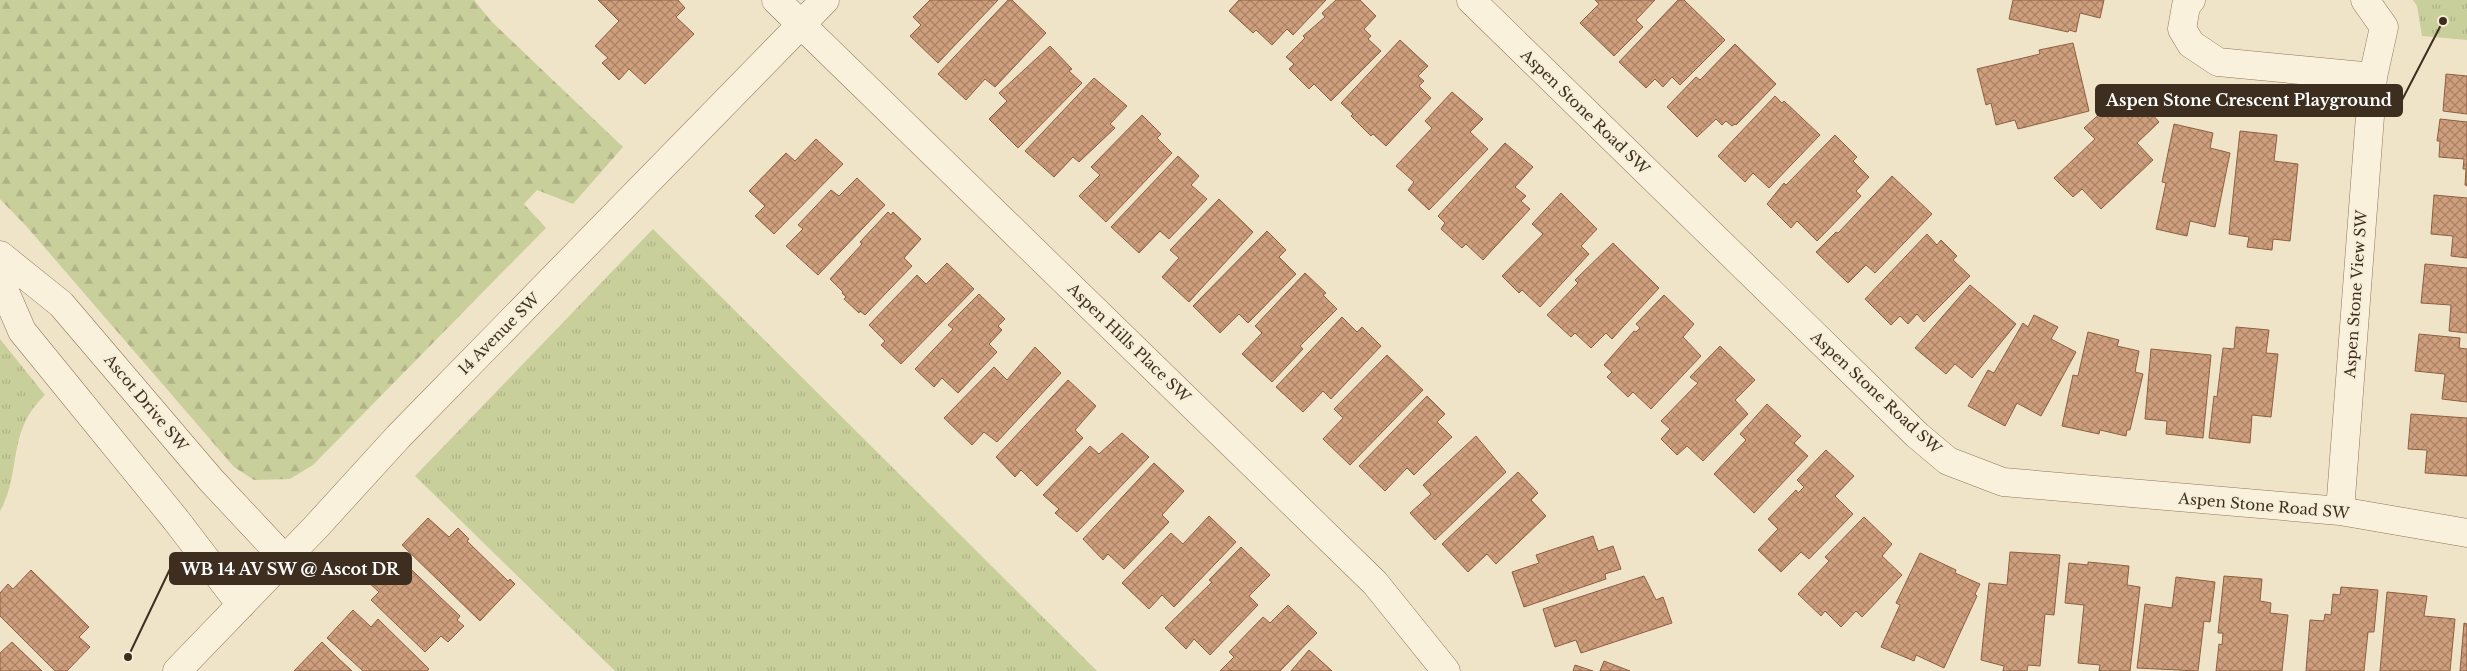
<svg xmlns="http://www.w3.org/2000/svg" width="2467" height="671" font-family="'Libre Baskerville',serif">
<defs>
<pattern id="grass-tufts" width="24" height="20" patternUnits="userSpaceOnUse" patternTransform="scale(1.25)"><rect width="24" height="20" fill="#c9cf9b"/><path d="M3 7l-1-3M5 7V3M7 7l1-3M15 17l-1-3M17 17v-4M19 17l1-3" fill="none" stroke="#aeb285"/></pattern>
<pattern id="forest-firs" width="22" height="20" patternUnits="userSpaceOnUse" patternTransform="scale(1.25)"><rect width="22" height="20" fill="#c9cf9b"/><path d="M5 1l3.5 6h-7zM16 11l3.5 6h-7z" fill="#aeb285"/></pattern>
<pattern id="building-cross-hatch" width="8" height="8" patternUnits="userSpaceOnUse" patternTransform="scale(1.25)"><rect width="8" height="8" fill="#cf9f7d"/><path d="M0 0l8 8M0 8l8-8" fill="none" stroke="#a98266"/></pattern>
</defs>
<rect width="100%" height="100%" fill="#f0e4c8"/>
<!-- grass -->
<path fill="url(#grass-tufts)" d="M2413,0H2467V40L2422,36L2417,6Z
M653,229L1097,671H615L415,476Z
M0,339L45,395C6,431 22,473 0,511Z"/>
<!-- forest -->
<path fill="url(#forest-firs)" d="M0,0H474L491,21L623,147L573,204L537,190L524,204L546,228L313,465L290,479L254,480L234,467L27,227L0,199Z"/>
<!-- building -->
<path fill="url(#building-cross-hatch)" stroke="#8d5f41" d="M598,0H678L685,8L676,17L694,34L645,84L629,69L619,80L602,63L608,58L595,46L619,21Z
M930,0H998L938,63L910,36L921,25L913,17Z
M1008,0H1012L1046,33L995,87L985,79L966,100L938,74Z
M1239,0H1326L1293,35L1287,29L1272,45L1256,30L1253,33L1229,11Z
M1336,0H1360L1376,16L1364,29L1371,36L1368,39L1381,51L1331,101L1314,84L1309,89L1289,69L1294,64L1286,57L1305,38L1303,36L1325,17L1322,13Z
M1595,0H1655L1636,20L1643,27L1614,56L1580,23L1599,4Z
M1678,0H1684L1725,40L1680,85L1672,77L1663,87L1655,79L1646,88L1619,62Z
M2013,0H2104L2100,18L2080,13L2076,32L2069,30L2068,32L2009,19Z
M1400,40L1428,66L1418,76L1424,81L1419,86L1431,98L1386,146L1373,134L1371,136L1351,116L1353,114L1341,103Z
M2073,43L2089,111L2018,129L2015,120L1996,125L1991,103L1986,105L1977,69L2040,54L2039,50Z
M1735,44L1776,84L1736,125L1735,124L1732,126L1726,121L1722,125L1716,119L1697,137L1667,107L1696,77L1700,80Z
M1050,46L1072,69L1069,71L1082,83L1018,148L989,119L1007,101L999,93Z
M2446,74L2467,76V114L2443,111Z
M1094,78L1127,106L1110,124L1115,128L1079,162L1073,157L1054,177L1025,151Z
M1452,92L1483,119L1470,132L1488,149L1429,210L1408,190L1414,182L1396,166L1432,128L1425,121Z
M2127,94L2140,107L2143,104L2159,122L2137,143L2153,160L2101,209L2082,189L2073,197L2054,178L2095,139L2084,128L2107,107L2109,110Z
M1775,96L1782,103L1784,101L1820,135L1769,188L1753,173L1745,182L1718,156Z
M1142,115L1161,134L1157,138L1172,153L1106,222L1079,196L1100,175L1091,167Z
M2440,119L2467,122V186L2465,185L2466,169H2463L2464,159L2439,157L2440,141H2437Z
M2174,124L2213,133L2210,148L2230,153L2215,227L2190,221L2187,236L2156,229L2166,183L2162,182Z
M2240,131L2277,135L2274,161L2298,164L2290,241L2273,239L2272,250L2247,247L2249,237L2229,234Z
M1835,135L1857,157L1853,161L1869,177L1856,191L1861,196L1817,241L1797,221L1791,228L1767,204L1784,183L1786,185Z
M816,139L843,164L774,234L755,216L765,206L749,191L786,153L795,161Z
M1505,143L1533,167L1515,187L1526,196L1521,201L1530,209L1483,260L1466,244L1462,248L1441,229L1445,223L1438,216Z
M1178,156L1199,176L1191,185L1207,199L1169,239L1160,231L1139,253L1111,227Z
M1892,176L1932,214L1875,273L1866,265L1848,283L1816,252L1836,232L1838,233Z
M857,178L885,205L818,275L786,246L803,229L798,225L831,190L839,196Z
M1561,193L1597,229L1581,246L1589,254L1540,307L1522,290L1519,293L1502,276L1543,234L1532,224Z
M2434,195L2467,198V258L2451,256L2453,236L2431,234Z
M1219,199L1253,232L1189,302L1162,277L1179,258L1170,250Z
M888,212L891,215L893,212L921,239L904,258L912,266L865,315L860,311L859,313L844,299L846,297L842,293L843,292L830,279L862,244L860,242Z
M1267,231L1286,250L1279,257L1296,274L1248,323L1239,314L1220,333L1193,306Z
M1927,234L1937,245L1941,240L1957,256L1953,260L1970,276L1924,322L1917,314L1908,324L1900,316L1891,325L1865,299Z
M1613,243L1659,288L1612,339L1606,333L1591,348L1575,333L1571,337L1547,315L1578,283L1575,280Z
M947,263L974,289L901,364L881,345L885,341L869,325L917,275L926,284Z
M2425,264L2467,268V333L2449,331L2451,305L2421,303Z
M1305,273L1326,293L1323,295L1337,309L1300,346L1303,349L1272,382L1242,354L1262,333L1255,326Z
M1970,285L2016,324L1972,378L1955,364L1946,374L1915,348Z
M979,294L1005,319L998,326L1002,330L989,344L997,352L958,393L942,378L934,387L915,369L953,329L948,325Z
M1664,295L1694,324L1683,337L1701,356L1651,409L1633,392L1628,397L1607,377L1612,372L1604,365L1634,331L1636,332L1640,328L1636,324Z
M2034,315L2058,327L2051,339L2076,352L2041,416L2017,403L2005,426L1968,406L1988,370L1994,373L2023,323L2028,327Z
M1342,317L1357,332L1362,327L1381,346L1331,399L1323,391L1303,412L1276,387Z
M2236,327L2269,330L2266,353L2278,354L2271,417L2252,415L2250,443L2209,438L2214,396L2217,397L2223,348L2234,349Z
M2088,332L2119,340L2117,346L2139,351L2135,372L2143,374L2130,430H2127L2126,436L2100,430L2099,434L2062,426L2073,375L2078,376Z
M2419,334L2460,338L2459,348L2467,349V402L2442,399L2445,374L2415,371Z
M1720,346L1755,380L1735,400L1748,414L1703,461L1687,446L1677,455L1661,439L1670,429L1661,421L1698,383L1690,377Z
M1035,347L1061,373L997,442L984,432L972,445L944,418L994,367L1007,380Z
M2151,349L2211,355L2203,438L2166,434L2167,421L2145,419Z
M1387,355L1423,390L1350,465L1323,439L1343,418L1334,409Z
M1068,380L1096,406L1075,430L1083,438L1037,486L1021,470L1015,477L996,457Z
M1427,396L1445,414L1437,422L1452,437L1414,475L1407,468L1385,491L1359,466Z
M1767,404L1801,436L1794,443L1808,456L1754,513L1714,474L1746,440L1740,434Z
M2411,414L2467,418V476L2425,473L2427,450L2408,449Z
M1122,433L1149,457L1077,532L1055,513L1059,509L1043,495L1090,446L1099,454Z
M1476,436L1506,472L1435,540L1410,513L1431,494L1423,485Z
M1826,450L1854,476L1835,496L1853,514L1809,559L1801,552L1781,572L1758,550L1778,529L1768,519L1796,490L1798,493L1804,487L1797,480Z
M1154,463L1184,491L1162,515L1169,522L1124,569L1108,554L1103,560L1083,539Z
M1518,472L1538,493L1531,500L1546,516L1496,564L1487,554L1468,572L1442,544Z
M1209,516L1236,542L1174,607L1162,595L1149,609L1122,583L1171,533L1183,544Z
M1864,517L1892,544L1882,556L1902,575L1862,617L1856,611L1841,627L1825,611L1821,616L1798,594L1829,561L1825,557Z
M428,518L449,537L458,528L469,539L467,541L508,581L510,579L515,584L480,621L402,545Z
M1593,536L1598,551L1613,546L1621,569L1605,574L1606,579L1524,607L1512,572L1539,563L1536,555Z
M1241,547L1270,575L1249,596L1258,605L1210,655L1194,639L1186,649L1165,628L1212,582L1209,580Z
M2010,552L2060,555L2054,615L2045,614L2040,666L2028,665L2027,671H2003L2004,666L1981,660L1989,583L2007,585Z
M394,553L460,616L457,620L464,626L448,642L441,636L425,652L371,600L379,592L367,581Z
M1920,553L1956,570L1955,573L1980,584L1975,594L1977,596L1944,668L1916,655L1914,661L1881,647L1900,605L1896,603Z
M2088,562L2129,566L2127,585L2140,587L2130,671H2099L2100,665L2078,663L2084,605L2065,603L2069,563L2088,565Z
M31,570L89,627L79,637L90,647L67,671H55L0,616V593L8,584L13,589Z
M1644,576L1656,600L1663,597L1672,623L1581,653L1576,640L1555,647L1543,609Z
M2224,576L2262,579L2260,601L2271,603L2270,613L2288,615L2282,671H2216L2219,644L2222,645L2223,633H2218Z
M2176,577L2215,582L2210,622L2204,621L2198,671L2137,668L2145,604L2172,608Z
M2341,587L2378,590L2374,632H2368L2364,671H2306L2310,620L2324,621L2325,614L2331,615L2333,594L2340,595Z
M2387,592L2427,596L2424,616L2455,619L2450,671H2380Z
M1288,605L1317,633L1280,671H1220L1234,657L1229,652L1263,617L1270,623Z
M353,610L371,627L378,619L429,669L427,671H363L327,638Z
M2464,623L2467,624V671H2460Z
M12,642L42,671H0V653Z
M322,642L338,658L352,671H294Z
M1309,650L1332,671H1291Z
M1604,661L1630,671H1600Z
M1575,665L1593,671H1573Z"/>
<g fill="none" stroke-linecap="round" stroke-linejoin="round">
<defs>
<path id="minor" d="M776,0L1375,583L1446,671
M1471,0L1917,435L1948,461L2003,482L2340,511L2467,533
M2191,0L2186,6L2182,29L2191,44L2218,62L2373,77
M0,255L61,304L211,480L285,559
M0,280L22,331L176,520L241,605
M2340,511L2373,77L2384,27L2365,0
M177,671L315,528L398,437L825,0"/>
</defs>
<!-- minor casing -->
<use href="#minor" stroke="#8d765c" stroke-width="29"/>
<!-- minor -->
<use href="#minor" stroke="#faf1dc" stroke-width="28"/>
</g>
<g text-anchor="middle" stroke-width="4.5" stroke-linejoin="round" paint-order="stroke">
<!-- street labels -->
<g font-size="15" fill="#3d2e20" stroke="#f7eed8">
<text transform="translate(1585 112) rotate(44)" y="5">Aspen Stone Road SW</text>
<text transform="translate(2356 294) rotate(-86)" y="5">Aspen Stone View SW</text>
<text transform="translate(499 334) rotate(-45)" y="5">14 Avenue SW</text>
<text transform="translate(1129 343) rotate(44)" y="5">Aspen Hills Place SW</text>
<text transform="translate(1876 393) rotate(43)" y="5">Aspen Stone Road SW</text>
<text transform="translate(146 403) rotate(50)" y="5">Ascot Drive SW</text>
<text transform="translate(2264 506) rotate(5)" y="5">Aspen Stone Road SW</text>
</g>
</g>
<!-- callouts -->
<path fill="none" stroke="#3d2e20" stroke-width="2" d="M2443 21L2402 100M128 657L170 569"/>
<g fill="#3d2e20" stroke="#f7eed8" stroke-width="2">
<circle cx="2443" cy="21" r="5"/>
<circle cx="128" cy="657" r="5"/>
</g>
<g fill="#3d2e20" stroke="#3d2e20" stroke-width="2">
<rect x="2096" y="85" width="306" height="31" rx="5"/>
<rect x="170" y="553" width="241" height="31" rx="5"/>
</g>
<g font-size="16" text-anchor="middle" font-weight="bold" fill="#fff">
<text x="2249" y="106">Aspen Stone Crescent Playground</text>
<text x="290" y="575">WB 14 AV SW @ Ascot DR</text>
</g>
</svg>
